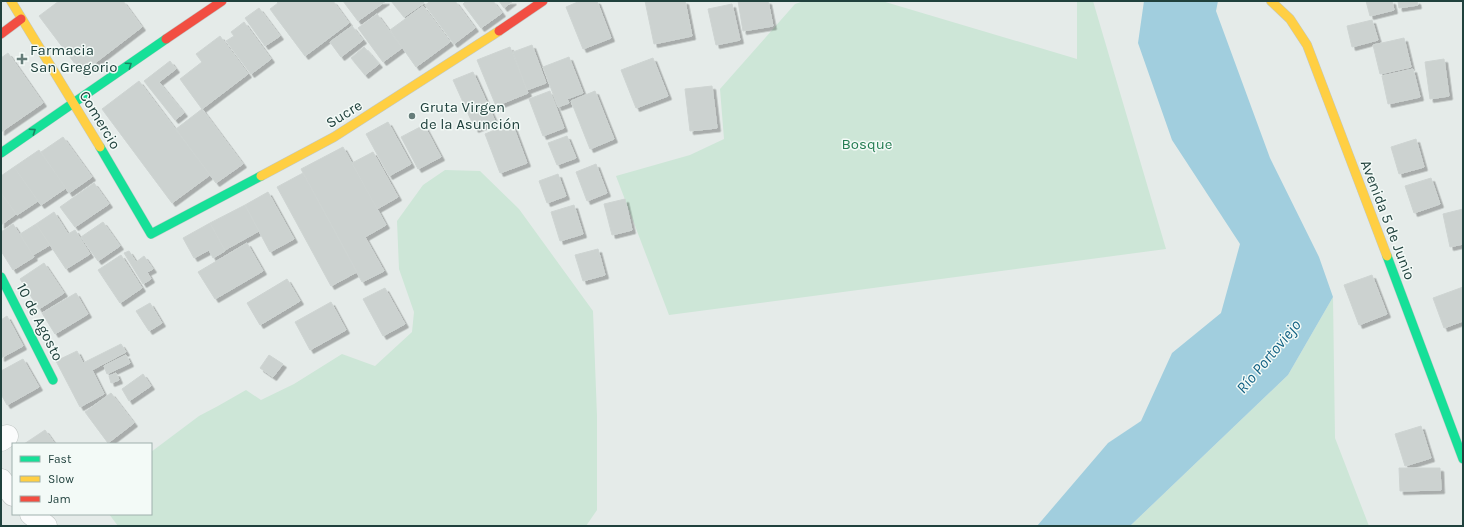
<svg xmlns="http://www.w3.org/2000/svg" width="1464" height="527" font-family="Karla,sans-serif">
<defs>
<filter id="shadow"><feDropShadow dx="3.5" dy="3.5" stdDeviation="0" flood-color="#0004"/></filter>
</defs>
<rect width="100%" height="100%" fill="#e5ebe9"/>
<!-- green -->
<path fill="#cde6d7" d="M804,1H882L1077,59V1H1093L1166,249L669,315L616,176L690,155L724,139L720,89L795,4Z
M445,170L480,171L519,209L593,311L597,416V510L586,526H118L109,514H151V452L199,416L218,406L246,390L261,400L294,384L342,354L375,366L412,332L414,312L399,269L397,221L423,185Z
M1333,297L1335,438L1369,526H1130L1288,375Z"/>
<!-- water -->
<path fill="#a1cede" d="M1144,1H1218L1216,11L1270,158L1319,257L1333,297L1288,375L1130,526H1037L1108,443L1141,421L1172,353L1221,313L1240,244L1172,140L1138,43Z"/>
<!-- building -->
<path fill="#ccd2d0" stroke="#ced4d2" filter="url(#shadow)" d="M59,1H123L142,27L82,73L39,16Z
M276,1H333L349,23L305,56L270,9L278,3Z
M343,1H386L358,21Z
M391,1H422L424,3L404,17Z
M431,1H455L475,28L454,44L425,5Z
M466,1H493L502,13L481,28L463,4Z
M499,1H513L504,8Z
M580,1H597L611,38L583,49L566,7Z
M645,1H685L692,36L654,44Z
M738,1H768L773,26L743,31Z
M1366,1H1392L1394,10L1370,16Z
M1398,1H1417L1418,5L1399,8Z
M732,4L740,40L716,45L708,9Z
M423,6L450,42L416,67L390,30Z
M259,8L280,36L265,46L245,18Z
M377,14L402,48L383,62L358,28Z
M1372,20L1378,40L1352,47L1347,26Z
M244,22L271,59L251,74L226,41L234,36L231,32Z
M352,26L363,40L341,57L330,42Z
M220,36L248,74L202,109L180,79L202,62L196,54Z
M1404,38L1411,67L1380,74L1373,45Z
M532,45L546,83L527,90L513,52Z
M364,47L379,64L365,75L351,58Z
M510,47L528,93L496,106L477,60Z
M8,53L43,103L1,132V58Z
M569,57L583,93L567,99L569,103L558,107L543,67Z
M653,58L668,96L636,108L621,70Z
M1444,59L1449,96L1430,99L1425,62Z
M170,61L176,69L159,82L184,113L175,120L144,81Z
M1413,69L1420,97L1388,104L1382,76Z
M473,72L495,121L475,129L453,80Z
M139,81L210,175L172,203L102,109Z
M712,86L717,128L690,131L685,89Z
M550,91L564,128L543,136L529,99Z
M595,91L614,139L590,149L571,101Z
M202,109L243,164L216,183L176,129Z
M388,122L411,164L389,176L366,134Z
M512,123L527,163L500,173L485,134Z
M424,125L441,157L418,169L401,137Z
M567,136L576,158L557,165L548,143Z
M63,137L92,177L69,193L41,152Z
M1416,139L1424,167L1399,174L1391,147Z
M343,147L386,225L365,237L384,271L362,282L301,169Z
M39,150L66,188L41,205L14,167Z
M373,152L398,197L377,209L352,163Z
M596,164L607,193L587,201L576,172Z
M14,167L38,201L17,215L1,193V176Z
M303,173L357,272L331,286L277,187Z
M558,174L566,196L547,203L539,181Z
M1431,178L1440,204L1414,213L1405,186Z
M94,183L109,204L75,227L60,207Z
M268,192L294,239L270,252L245,205Z
M1,193L16,214L1,225Z
M625,199L632,230L612,235L604,204Z
M245,205L259,231L225,250L210,223Z
M574,205L583,234L560,241L551,212Z
M1463,209V244L1450,247L1443,214Z
M54,212L68,234L75,230L90,254L66,269L36,224Z
M103,222L120,246L98,261L81,237Z
M210,223L225,251L213,258L209,250L194,258L183,238Z
M13,224L34,257L13,270L1,251V232Z
M36,224L50,245L33,255L20,234Z
M247,243L263,271L215,299L198,272Z
M598,249L605,275L583,281L575,255Z
M129,251L136,262L144,256L153,269L147,272L151,279L143,284L124,253Z
M121,255L142,288L120,303L98,270Z
M44,263L64,293L39,309L20,279Z
M1372,275L1387,314L1359,325L1344,285Z
M287,279L300,301L260,325L247,303Z
M1463,287V321L1444,328L1433,298Z
M385,288L405,324L383,336L363,299Z
M76,293L88,314L55,334L42,313Z
M331,302L346,330L310,350L295,322Z
M150,303L162,323L149,331L136,311Z
M7,316L23,346L1,358V320Z
M121,344L126,352L92,370L104,394L80,407L56,361L77,351L83,363Z
M126,355L130,363L107,374L104,366Z
M269,355L283,364L273,377L260,368Z
M23,359L39,387L7,405L1,394V371Z
M116,373L119,380L111,383L109,376Z
M143,374L151,386L129,401L122,389Z
M111,393L134,423L108,443L85,412Z
M1421,426L1431,458L1405,466L1395,434Z
M45,430L55,444H24Z
M1399,468H1440L1441,490L1400,491Z"/>
<g fill="none" stroke-linecap="round" stroke-linejoin="round">
<defs>
<path id="street" d="M1,440L7,436
M1,480L13,495
M31,514L46,526"/>
<path id="fast" d="M100,147L151,234L261,176
M1,153L166,39
M1387,256L1463,459
M1,277L53,380"/>
<path id="slow" d="M11,1L100,147
M1271,1L1290,19L1307,45L1387,256
M261,176L334,137L499,31"/>
<path id="jam" d="M499,31L543,1
M1,34L21,19
M166,39L222,1"/>
</defs>
<!-- street casing -->
<use href="#street" stroke="#c2c8c6" stroke-width="23"/>
<!-- fast casing -->
<use href="#fast" stroke="#c0c9c7" stroke-width="10"/>
<!-- slow casing -->
<use href="#slow" stroke="#c0c9c7" stroke-width="10"/>
<!-- jam casing -->
<use href="#jam" stroke="#c0c9c7" stroke-width="10"/>
<!-- street -->
<use href="#street" stroke="#fbfcfc" stroke-width="22"/>
<!-- fast -->
<use href="#fast" stroke="#16e098" stroke-width="9"/>
<!-- slow -->
<use href="#slow" stroke="#ffcf43" stroke-width="9"/>
<!-- jam -->
<use href="#jam" stroke="#f24e42" stroke-width="9"/>
</g>
<!-- one-way arrows -->
<defs><path id="oneway-chevron" d="M-2-3.5L2.5 0L-2 3.5" fill="none" stroke-width="1.6" stroke-linecap="round" stroke-linejoin="round"/></defs>
<g stroke="#1c8161">
<use href="#oneway-chevron" transform="translate(129 65) rotate(-35)"/>
<use href="#oneway-chevron" transform="translate(33 131) rotate(-34)"/>
</g>
<!-- markers -->
<g fill="#657c79" stroke="#f3faf7" stroke-width="1.5">
<path d="M20 53h4v4h4v4h-4v4h-4v-4h-4v-4h4z"/>
<circle cx="412" cy="116" r="4"/>
</g>
<g text-anchor="middle" stroke-width="3" stroke-linejoin="round" paint-order="stroke">
<!-- poi labels -->
<g font-size="15" fill="#20413d" stroke="#f3faf7" text-anchor="start">
<text x="30" y="55">Farmacia<tspan x="30" dy="17">San Gregorio</tspan></text>
<text x="420" y="112">Gruta Virgen<tspan x="420" dy="17">de la Asunción</tspan></text>
</g>
<!-- street labels -->
<g font-size="15" fill="#20413d" stroke="#f3faf7">
<text transform="translate(344 114) rotate(-32)" y="5">Sucre</text>
<text transform="translate(100 120) rotate(59)" y="5">Comercio</text>
<text transform="translate(1388 220) rotate(69)" y="5">Avenida 5 de Junio</text>
<text transform="translate(40 322) rotate(63)" y="5">10 de Agosto</text>
</g>
<!-- park labels -->
<g font-size="15" fill="#257d53" stroke="#f3faf7">
<text x="867" y="149">Bosque</text>
</g>
<!-- water labels -->
<g font-size="16" font-style="italic" fill="#136284" stroke="#f3faf7">
<text transform="translate(1268 356) rotate(-50)" y="6">Río Portoviejo</text>
</g>
</g>
<!-- border -->
<rect width="1464" height="527" fill="none" stroke="#20413d" stroke-width="4"/>
<!-- legend -->
<rect x="12" y="443" width="140" height="72" fill="#f3faf7" stroke="#9fb0ad"/>
<rect x="20" y="456" width="20" height="6" fill="#16e098" stroke="#9fb0ad"/>
<text x="48" y="463" font-size="12" fill="#20413d">Fast</text>
<rect x="20" y="476" width="20" height="6" fill="#ffcf43" stroke="#9fb0ad"/>
<text x="48" y="483" font-size="12" fill="#20413d">Slow</text>
<rect x="20" y="496" width="20" height="6" fill="#f24e42" stroke="#9fb0ad"/>
<text x="48" y="503" font-size="12" fill="#20413d">Jam</text>
</svg>
